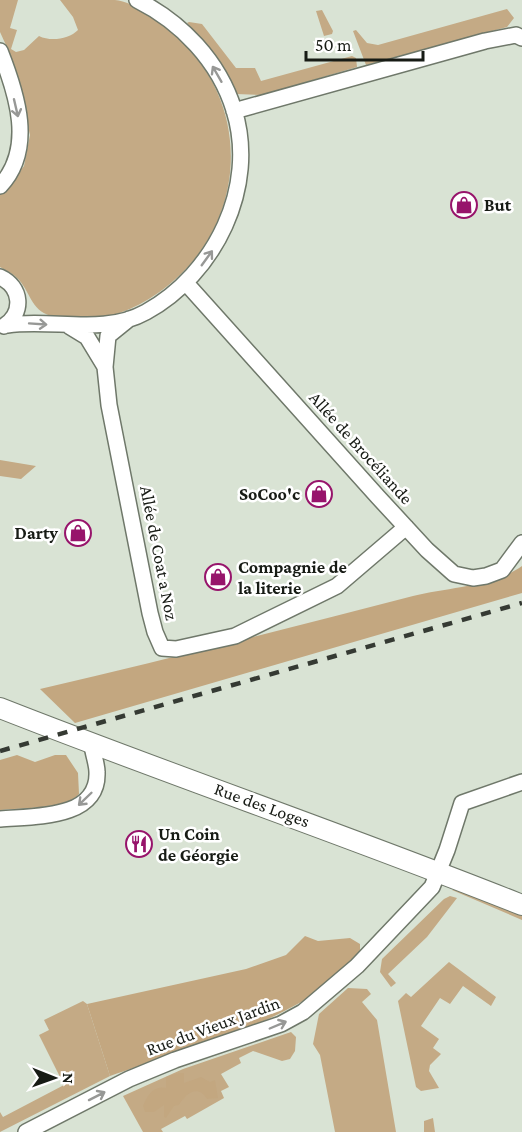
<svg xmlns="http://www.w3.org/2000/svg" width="522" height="1132" font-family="'Crimson Pro',serif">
<rect width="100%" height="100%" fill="#d9e3d4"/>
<!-- green -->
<path fill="#c4aa85" d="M0,0H18L10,28L17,30L11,49L16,52L24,50L39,36C51,42 69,39 78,30L73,17L60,0C78,0 97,0 115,0C135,2 159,21 174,34C257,106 247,231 158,293C127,315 94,324 55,317C31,312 32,295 19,280C14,274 7,271 0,267V195L24,166L30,135L10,54L0,32Z
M507,9L514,18L507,27L366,65L353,31L356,30L367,43L378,45Z
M322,10L333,31L332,34L324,36L316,11Z
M189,22L202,24L236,68H255L261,81L352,56L356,58L357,67L262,95L236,94L209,47L187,23Z
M0,460L36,466L21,479L0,476Z
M460,889L522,916V920L452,890Z
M450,896L457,898L427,937L388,974L396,983L391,987L380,972L382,959L444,899Z
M449,962L496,997L491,1006L463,986L450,1004L440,998L421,1026L439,1039L433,1048L441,1054L430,1065L429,1071L439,1088L421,1091L416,1087L398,1001L406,993L411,997Z
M348,988L367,989L371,994L362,1002L377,1020L396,1132H335L320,1055L313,1044L319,1014Z
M83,1001L87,1004L110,1076L0,1132V1112L3,1117L64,1085L39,1035L49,1030L44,1020Z
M291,1032L296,1037L295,1051L290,1059L282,1061L253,1051L239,1058L241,1063L221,1074L229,1087L221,1091L224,1098L187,1119L185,1116L161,1129L163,1132H143L123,1096L183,1069Z
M433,1118L435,1132H424V1121Z"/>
<!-- forest -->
<path fill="#c3a780" d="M522,566V593L75,723L40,689C165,660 289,628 413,596C447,587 493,587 522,566Z
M17,755L35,762L55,755H66L78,773L79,794C66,809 20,808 0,810V760Z
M305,936L318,941L350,938L360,944V950C324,1014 179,1052 110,1076L87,1004L246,969L286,955Z
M179,1073H184V1083L201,1077L210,1082L215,1080L218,1098L207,1099C198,1084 186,1093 179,1105L174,1106L166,1118L164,1117V1105L154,1112H145L143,1106C147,1096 153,1085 166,1088V1077Z"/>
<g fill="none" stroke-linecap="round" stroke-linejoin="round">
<defs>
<path id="minor" d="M0,51C17,94 35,149 0,186
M234,111L485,41L516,35L522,38
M0,277C22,287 24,313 4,326
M186,283L378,497L427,550L454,574L473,578L486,576L502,570L522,543
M129,319L108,336L105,367L109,405L150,613L155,632L162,648L176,649L235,636L337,586L406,527
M7,325C53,318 103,336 146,312C215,274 258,187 234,110C219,61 181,22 137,0
M69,326L87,337L104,365
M0,819C32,816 99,820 97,772C97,764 93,754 92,745
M26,1132L129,1079L175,1060L281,1024L303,1012L357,966L432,887L447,850L462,803L522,782"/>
<path id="tertiary" d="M0,708C173,776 349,836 522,905"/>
</defs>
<!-- minor casing -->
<use href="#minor" stroke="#6f786a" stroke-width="18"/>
<!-- tertiary casing -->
<use href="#tertiary" stroke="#6f786a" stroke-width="22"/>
<!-- minor -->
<use href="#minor" stroke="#fff" stroke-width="15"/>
<!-- tertiary -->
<use href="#tertiary" stroke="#fff" stroke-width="20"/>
<!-- rail -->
<path stroke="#353a33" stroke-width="4.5" stroke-dasharray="10 10" stroke-linecap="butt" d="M0,751L522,603"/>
</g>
<!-- one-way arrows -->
<defs><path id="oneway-shaft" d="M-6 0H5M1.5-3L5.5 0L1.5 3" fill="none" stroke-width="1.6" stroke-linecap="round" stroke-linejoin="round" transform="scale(1.5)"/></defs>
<g stroke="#979896">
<use href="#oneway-shaft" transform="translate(217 74) rotate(-120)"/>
<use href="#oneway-shaft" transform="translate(16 108) rotate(77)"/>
<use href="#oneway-shaft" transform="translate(207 258) rotate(-54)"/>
<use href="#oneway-shaft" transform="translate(38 324) rotate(4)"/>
<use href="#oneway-shaft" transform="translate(85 799) rotate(136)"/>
<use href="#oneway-shaft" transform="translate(278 1025) rotate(-23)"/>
<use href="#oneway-shaft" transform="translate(97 1096) rotate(-27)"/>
</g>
<!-- icons -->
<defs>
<symbol id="shop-ring" viewBox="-11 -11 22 22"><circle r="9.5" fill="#fff" stroke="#97146b" stroke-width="1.5"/><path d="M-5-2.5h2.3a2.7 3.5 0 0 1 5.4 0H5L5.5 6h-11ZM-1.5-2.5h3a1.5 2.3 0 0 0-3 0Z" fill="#97146b"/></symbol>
<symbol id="restaurant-ring" viewBox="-11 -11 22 22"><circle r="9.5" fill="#fff" stroke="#97146b" stroke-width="1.5"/><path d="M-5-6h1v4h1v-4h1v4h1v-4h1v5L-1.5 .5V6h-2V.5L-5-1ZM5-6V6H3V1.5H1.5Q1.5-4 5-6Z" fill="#97146b"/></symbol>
</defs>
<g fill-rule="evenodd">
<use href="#shop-ring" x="449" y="190" width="30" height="30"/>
<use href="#shop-ring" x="304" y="479" width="30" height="30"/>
<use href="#shop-ring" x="63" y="518" width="30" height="30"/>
<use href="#shop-ring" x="203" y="562" width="30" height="30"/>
<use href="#restaurant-ring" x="124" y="829" width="30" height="30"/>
</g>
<g text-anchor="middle" stroke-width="5" stroke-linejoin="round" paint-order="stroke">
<!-- poi labels -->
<g font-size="18" font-weight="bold" fill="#171b15" stroke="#fff" text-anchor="start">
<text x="484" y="211">But</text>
<text x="300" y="500" text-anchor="end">SoCoo'c</text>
<text x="58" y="539" text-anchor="end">Darty</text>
<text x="238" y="573">Compagnie de<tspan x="238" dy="21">la literie</tspan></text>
<text x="158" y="840">Un Coin<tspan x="158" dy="21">de Géorgie</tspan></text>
</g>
<!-- street labels -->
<g font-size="18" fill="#171b15" stroke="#fff">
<text transform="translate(361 448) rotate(48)" y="6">Allée de Brocéliande</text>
<text transform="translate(159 553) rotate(79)" y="6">Allée de Coat a Noz</text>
<text transform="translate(262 805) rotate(20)" y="6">Rue des Loges</text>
<text transform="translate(213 1026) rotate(-20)" y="6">Rue du Vieux Jardin</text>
</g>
</g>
<!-- north arrow -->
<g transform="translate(54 1078) rotate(91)" stroke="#ffffff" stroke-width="4.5" paint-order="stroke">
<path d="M0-4.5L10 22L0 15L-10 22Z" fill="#171b15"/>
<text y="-9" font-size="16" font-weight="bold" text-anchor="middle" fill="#171b15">N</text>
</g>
<!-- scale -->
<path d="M306 51v9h117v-9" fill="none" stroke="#171b15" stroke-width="3"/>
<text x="315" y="51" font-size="18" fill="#171b15" stroke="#ffffff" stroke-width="4.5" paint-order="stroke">50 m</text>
</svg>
